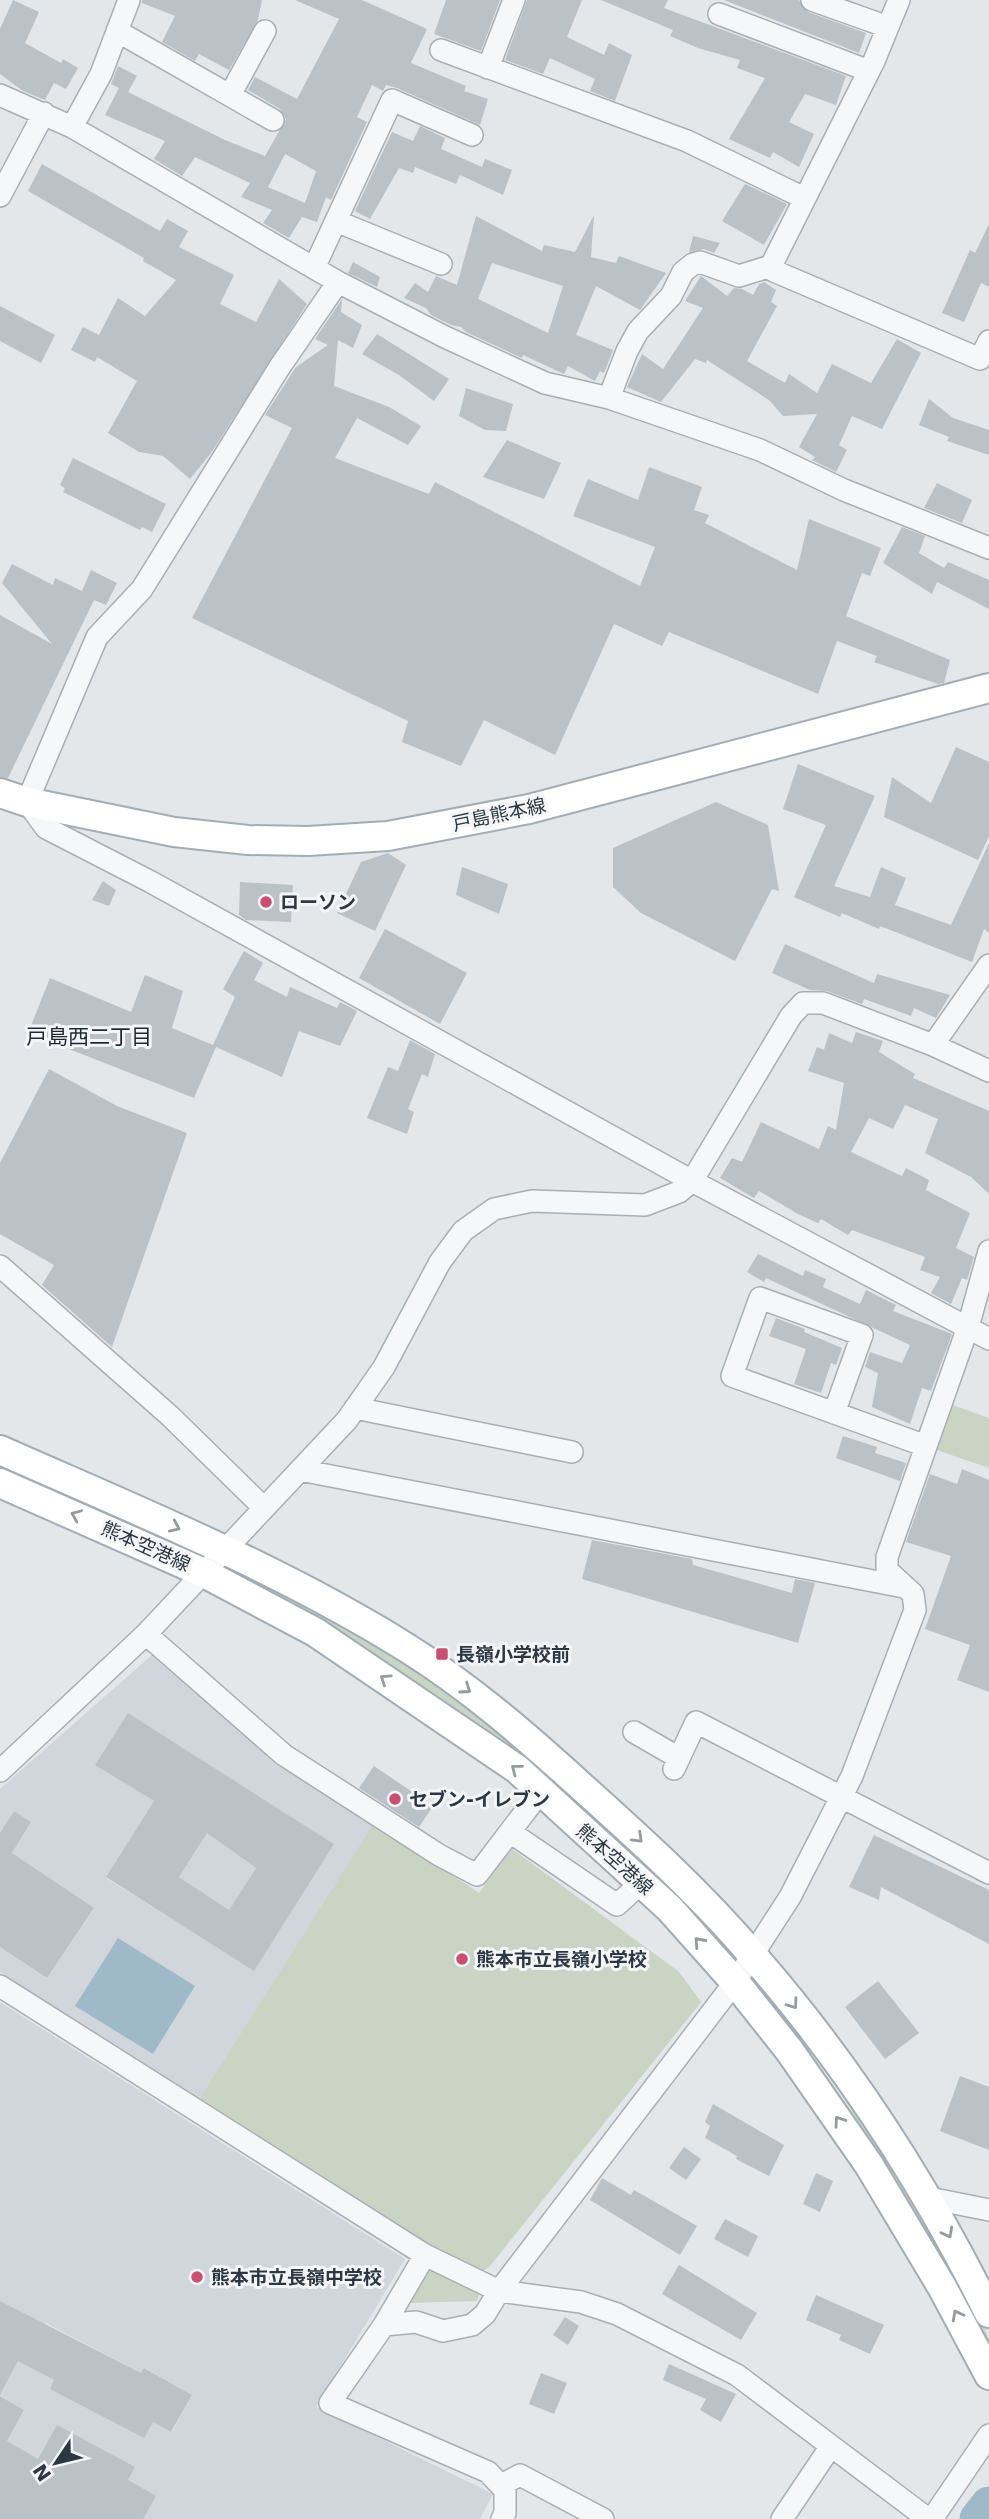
<svg xmlns="http://www.w3.org/2000/svg" width="989" height="2519" font-family="'DejaVu Sans','Noto Sans JP',sans-serif">
<rect width="100%" height="100%" fill="#e3e7ea"/>
<!-- built -->
<path fill="#d1d6dc" fill-rule="evenodd" d="M153,1654L374,1823L479,1893L512,1849L679,1972L701,2002L489,2267L478,2274L0,1972V1947L47,1978L94,1909L12,1853L31,1822L14,1811L0,1833V1789ZM128,1713L334,1844L254,1970L106,1878L154,1801L96,1765Z
M207,1833L256,1868L229,1910L179,1877Z
M0,2002L405,2259L316,2407L493,2494L480,2519H143L49,2440L38,2459L29,2454L0,2453L24,2410L0,2395L39,2322L0,2301ZM46,2323L141,2373L145,2368L192,2395L172,2432L153,2422L50,2389L54,2380L24,2364Z"/>
<!-- green -->
<path fill="#cad4c5" d="M947,1403L989,1418V1468L931,1448Z
M279,1590L381,1647L505,1736L587,1805L695,1918C560,1804 429,1683 279,1590Z
M374,1823L479,1893L512,1849L679,1972L701,2002L489,2267L478,2274L200,2098Z
M822,2062L876,2134L967,2288L989,2339V2349L908,2204Z
M433,2264L480,2292L477,2301L408,2303Z"/>
<!-- water -->
<path fill="#a0b9c8" d="M118,1938L195,1986L153,2054L75,2006Z"/>
<g fill="none" stroke-linecap="round" stroke-linejoin="round">
<!-- river -->
<path stroke="#a0b9c8" stroke-width="37" d="M978,2519L989,2505"/>
</g>
<!-- building -->
<path fill="#bac1c7" fill-rule="evenodd" d="M13,0L39,12L25,43L61,63L63,59L78,68L66,89L54,83L45,100L23,91L0,74V29Z
M142,0H262L258,20L229,70L199,54L195,61L162,42L175,16L142,3Z
M295,0H362L427,29L411,63L466,86L464,91L488,99L480,125L397,88L386,85L383,91L372,85L357,117L367,122L331,200L326,197L317,222L302,217L289,238L263,223L272,210L241,197L250,183L195,157L182,176L154,159L165,141L105,115L119,88L111,84L118,66L137,76L128,92L225,140L265,156L286,119L280,109L248,90L255,77L297,99L339,19ZM285,154L316,171L305,203L268,187Z
M446,0H500L481,51L434,34Z
M527,0H582L567,37L604,55L609,43L632,55L615,101L590,91L595,79L550,58L543,74L505,60Z
M601,0H668L664,8L846,76L836,105L805,94L789,122L814,134L799,167L773,152L770,158L729,139L765,78L737,68L740,60L698,48L670,36L673,30Z
M724,0H799L808,12L866,33L859,53Z
M420,126L445,138L441,149L482,167L485,159L512,170L503,195L460,175L456,184L415,167L413,173L399,168L370,219L355,211L392,132L413,141Z
M42,164L160,231L167,219L188,231L179,247L234,275L220,304L256,322L279,279L307,304L211,453L190,479L163,456L139,452L108,433L137,381L97,357L95,362L71,350L83,327L99,335L118,298L145,316L176,280L143,261L144,258L28,191Z
M745,184L787,204L764,245L722,221Z
M594,215L591,257L616,263L619,256L666,273L640,310L596,286L576,335L613,350L604,373L600,371L595,381L568,366L564,374L523,355L522,358L466,332L461,327L451,325L431,315L426,308L404,298L415,283L428,292L436,276L457,285L476,216L542,251L544,245L575,252ZM492,263L563,286L548,333L478,299Z
M989,224V287L981,283L964,322L942,313L970,250L975,253Z
M693,236L720,243L714,253L704,249L689,252Z
M353,262L380,277L377,287L348,273Z
M701,276L727,296L734,288L742,289L753,295L759,284L764,282L776,290L771,302L777,306L747,361L785,383L789,374L817,393L832,364L871,383L897,339L921,353L882,429L852,416L839,445L847,450L836,472L812,460L815,457L799,447L817,414L783,416L769,400L707,360L706,363L695,359L661,402L627,387L642,354L663,369L703,308L685,301Z
M342,299L341,312L362,325L353,348L338,340L334,386L389,407L421,426L408,445L357,418L335,458L429,494L435,482L640,586L655,547L573,516L588,479L638,500L649,467L702,487L694,510L709,515L705,523L797,570L809,519L881,548L870,576L862,573L846,616L950,660L944,683L938,684L874,662L877,656L837,641L818,694L669,632L662,646L614,624L555,755L484,720L461,766L402,742L408,721L192,618L292,428L265,415L296,367L328,345L315,339Z
M0,306L55,335L41,363L0,341Z
M377,334L449,379L434,401L399,375L362,354Z
M466,388L513,404L506,431L485,430L459,416Z
M929,399L953,418L989,430V455L947,441L949,437L919,425Z
M507,440L561,463L544,499L483,477Z
M73,458L166,504L152,532L142,527L140,530L63,492L65,488L60,485Z
M937,483L972,500L962,523L924,508Z
M902,527L925,536L919,553L944,568L948,562L989,580V609L937,582L932,594L883,563Z
M12,564L53,585L55,578L82,591L91,570L117,583L106,605L94,600L8,778L0,777V615L52,644L2,583Z
M956,747L989,762V836L978,860L884,817L892,777L931,803Z
M798,764L875,796L834,886L870,897L881,867L906,878L895,905L951,925L989,843V933L984,929L972,962L880,926L879,929L842,913L840,917L794,897L826,825L783,809Z
M716,802L768,825L779,891L772,889L735,961L641,913L613,887V848Z
M388,853L406,865L375,931L337,913L361,862Z
M462,867L508,884L499,914L456,895Z
M103,881L116,890L109,906L92,900Z
M240,882L293,885L291,922L246,920L239,915Z
M385,929L467,973L440,1024L359,978Z
M785,944L874,983L877,974L950,995L936,1018L914,1008L911,1016L864,999L862,1004L827,991L810,990L772,973Z
M244,951L263,963L254,980L287,997L290,987L337,1008L340,1002L357,1011L340,1046L299,1031L282,1077L216,1047L194,1098L28,1033L50,978L131,1012L145,975L183,991L172,1028L213,1045L235,997L223,989Z
M856,1032L883,1041L879,1052L915,1074L913,1078L989,1111V1194L971,1177L925,1153L938,1119L905,1105L893,1129L869,1118L851,1152L902,1176L906,1168L929,1180L926,1190L970,1213L956,1248L974,1257L967,1280L962,1278L951,1304L931,1293L940,1277L920,1270L925,1257L852,1230L848,1235L821,1219L818,1223L798,1214L759,1191L754,1198L720,1178L732,1158L742,1162L761,1122L819,1149L828,1126L836,1130L844,1083L808,1071L817,1047L824,1050L829,1033L852,1043Z
M410,1040L435,1054L428,1077L422,1074L408,1109L414,1112L407,1134L367,1118L388,1067L398,1071Z
M49,1069L117,1106L187,1133L112,1347L42,1285L54,1265L0,1234V1163Z
M758,1254L803,1276L805,1270L826,1279L823,1287L860,1304L866,1290L896,1305L893,1311L952,1334L931,1391L922,1388L910,1424L872,1407L878,1373L865,1367L870,1352L902,1363L910,1345L766,1278L764,1282L747,1272Z
M776,1318L805,1329L804,1332L842,1348L836,1365L831,1363L821,1393L794,1384L806,1349L769,1336Z
M843,1436L877,1447L875,1453L906,1463L900,1481L836,1458Z
M962,1469L989,1480V1692L957,1680L970,1645L925,1629L951,1556L906,1542L930,1474L957,1484Z
M592,1540L692,1559L693,1565L792,1593L795,1579L815,1583L798,1643L582,1579Z
M128,1713L334,1844L254,1971L106,1877L154,1801L95,1765ZM207,1833L256,1868L229,1910L179,1877Z
M374,1766L433,1806L419,1827L359,1788Z
M14,1811L31,1822L12,1853L94,1908L47,1978L0,1947V1833Z
M874,1835L989,1890V1944L881,1887L879,1900L849,1887Z
M878,1981L919,2033L885,2059L845,2007Z
M960,2076L989,2087V2150L940,2131Z
M713,2104L784,2145L769,2176L736,2159L737,2156L705,2138L710,2126L705,2122Z
M684,2147L701,2159L686,2180L669,2168Z
M816,2173L833,2181L820,2212L803,2204Z
M602,2178L631,2195L634,2190L697,2226L680,2255L590,2200Z
M725,2219L758,2236L748,2257L714,2239Z
M679,2265L757,2313L741,2340L662,2294Z
M816,2295L884,2325L870,2354L839,2340L841,2335L806,2320Z
M0,2301L141,2373L144,2368L192,2395L171,2432L153,2422L144,2438L50,2389L54,2380L18,2361L0,2395Z
M565,2317L579,2326L568,2345L553,2335Z
M669,2364L736,2394L721,2422L700,2410L706,2399L663,2380Z
M541,2373L567,2383L554,2414L529,2404Z
M0,2396L24,2410L7,2441L38,2459L57,2425L135,2467L128,2480L156,2496L143,2519H0Z"/>
<g fill="none" stroke-linecap="round" stroke-linejoin="round">
<defs>
<path id="minor" d="M812,0L888,27
M899,0L874,61L771,266L774,271L980,359L989,341
M719,14L869,71
M117,31L273,120
M441,50L687,141L804,198
M488,68L514,0
M0,95L72,127L338,282L445,337L545,383L609,398L760,450L844,490L989,548
M230,95L265,31
M72,127L101,74L129,0
M0,196L44,113
M336,221L441,264
M314,268L392,100L472,135
M338,282L279,368L142,589L97,637L27,802L46,828L151,882L692,1181L989,1339
M609,398L627,351L638,331L671,296L683,272L693,264L700,262L739,276L771,266
M933,1045L989,1071
M0,1266L170,1416L264,1508
M355,1408L572,1452
M834,1413L862,1335L760,1298L732,1376L926,1446
M300,1470L904,1587
M146,1634L284,1755L439,1855L477,1875L541,1791
M634,1732L679,1758
M674,1769L696,1722L989,1873
M0,1771L146,1634L347,1420L384,1367L440,1262L463,1231L494,1209L532,1201L645,1205L679,1192L692,1181L791,1016L803,1003H823L933,1045L989,965
M510,1832L617,1905L641,1883
M0,1986L425,2255L499,2291L581,2302L617,2314L737,2375L928,2519
M929,2198L989,2210
M425,2255L384,2325L330,2403L488,2472L505,2490V2513L502,2519
M384,2325L416,2322L443,2331L472,2325L485,2314L499,2291L735,1982L790,1897L852,1776L915,1610L913,1594L887,1570V1557L968,1327L989,1251
M501,2485L520,2475L603,2519
M782,2519L831,2446
M932,2519L989,2435"/>
<path id="major" d="M0,793L27,802L174,832L248,840L308,841L388,836L529,809L989,688
M0,1450C138,1511 279,1568 407,1648C471,1688 527,1737 582,1787C642,1841 703,1896 755,1958C848,2065 926,2186 989,2313
M0,1483L204,1573L315,1632L517,1769L670,1909L735,1982L789,2050L869,2165L942,2287L989,2375"/>
</defs>
<!-- minor casing -->
<use href="#minor" stroke="#a8afb4" stroke-width="24"/>
<!-- major casing -->
<use href="#major" stroke="#a3adb6" stroke-width="32"/>
<!-- minor -->
<use href="#minor" stroke="#f6f7f9" stroke-width="21"/>
<!-- major -->
<use href="#major" stroke="#fff" stroke-width="28"/>
</g>
<!-- one-way arrows -->
<defs><path id="oneway-chevron" d="M-2-3.5L2.5 0L-2 3.5" fill="none" stroke-width="1.6" stroke-linecap="round" stroke-linejoin="round" transform="scale(1.75)"/></defs>
<g stroke="#969ba0">
<use href="#oneway-chevron" transform="translate(76 1515) rotate(-157)"/>
<use href="#oneway-chevron" transform="translate(175 1527) rotate(24)"/>
<use href="#oneway-chevron" transform="translate(385 1679) rotate(-146)"/>
<use href="#oneway-chevron" transform="translate(466 1689) rotate(35)"/>
<use href="#oneway-chevron" transform="translate(516 1769) rotate(-142)"/>
<use href="#oneway-chevron" transform="translate(638 1838) rotate(44)"/>
<use href="#oneway-chevron" transform="translate(699 1942) rotate(-132)"/>
<use href="#oneway-chevron" transform="translate(793 2004) rotate(54)"/>
<use href="#oneway-chevron" transform="translate(839 2121) rotate(-125)"/>
<use href="#oneway-chevron" transform="translate(948 2233) rotate(62)"/>
<use href="#oneway-chevron" transform="translate(957 2315) rotate(-118)"/>
</g>
<!-- markers -->
<g fill="#c84f72" stroke="#f3f5f8" stroke-width="2.5">
<circle cx="266" cy="902" r="7"/>
<rect x="435" y="1647" width="14" height="14" rx="3.5"/>
<circle cx="395" cy="1799" r="7"/>
<circle cx="462" cy="1959" r="7"/>
<circle cx="197" cy="2277" r="7"/>
</g>
<g text-anchor="middle" stroke-width="6" stroke-linejoin="round" paint-order="stroke">
<!-- street labels -->
<g font-size="19" fill="#2c3742" stroke="#f3f5f8">
<text transform="translate(499 814) rotate(-12)" y="7">戸島熊本線</text>
<text transform="translate(146 1546) rotate(24)" y="7">熊本空港線</text>
<text transform="translate(615 1859) rotate(42)" y="7">熊本空港線</text>
</g>
<!-- poi labels -->
<g font-size="19" font-weight="bold" fill="#2c3742" stroke="#f3f5f8" text-anchor="start">
<text x="280" y="909">ローソン</text>
<text x="456" y="1661">長嶺小学校前</text>
<text x="409" y="1806">セブン-イレブン</text>
<text x="476" y="1966">熊本市立長嶺小学校</text>
<text x="211" y="2284">熊本市立長嶺中学校</text>
</g>
<!-- neighbourhood labels -->
<g font-size="21" fill="#1e2833" stroke="#f3f5f8">
<text x="89" y="1044">戸島西二丁目</text>
</g>
</g>
<!-- north arrow -->
<g transform="translate(56 2463) rotate(235)" stroke="#f3f5f8" stroke-width="5" paint-order="stroke">
<path d="M0-5L12 26L0 18L-12 26Z" fill="#2c3742"/>
<text y="-10" font-size="19" font-weight="bold" text-anchor="middle" fill="#2c3742">N</text>
</g>
</svg>
